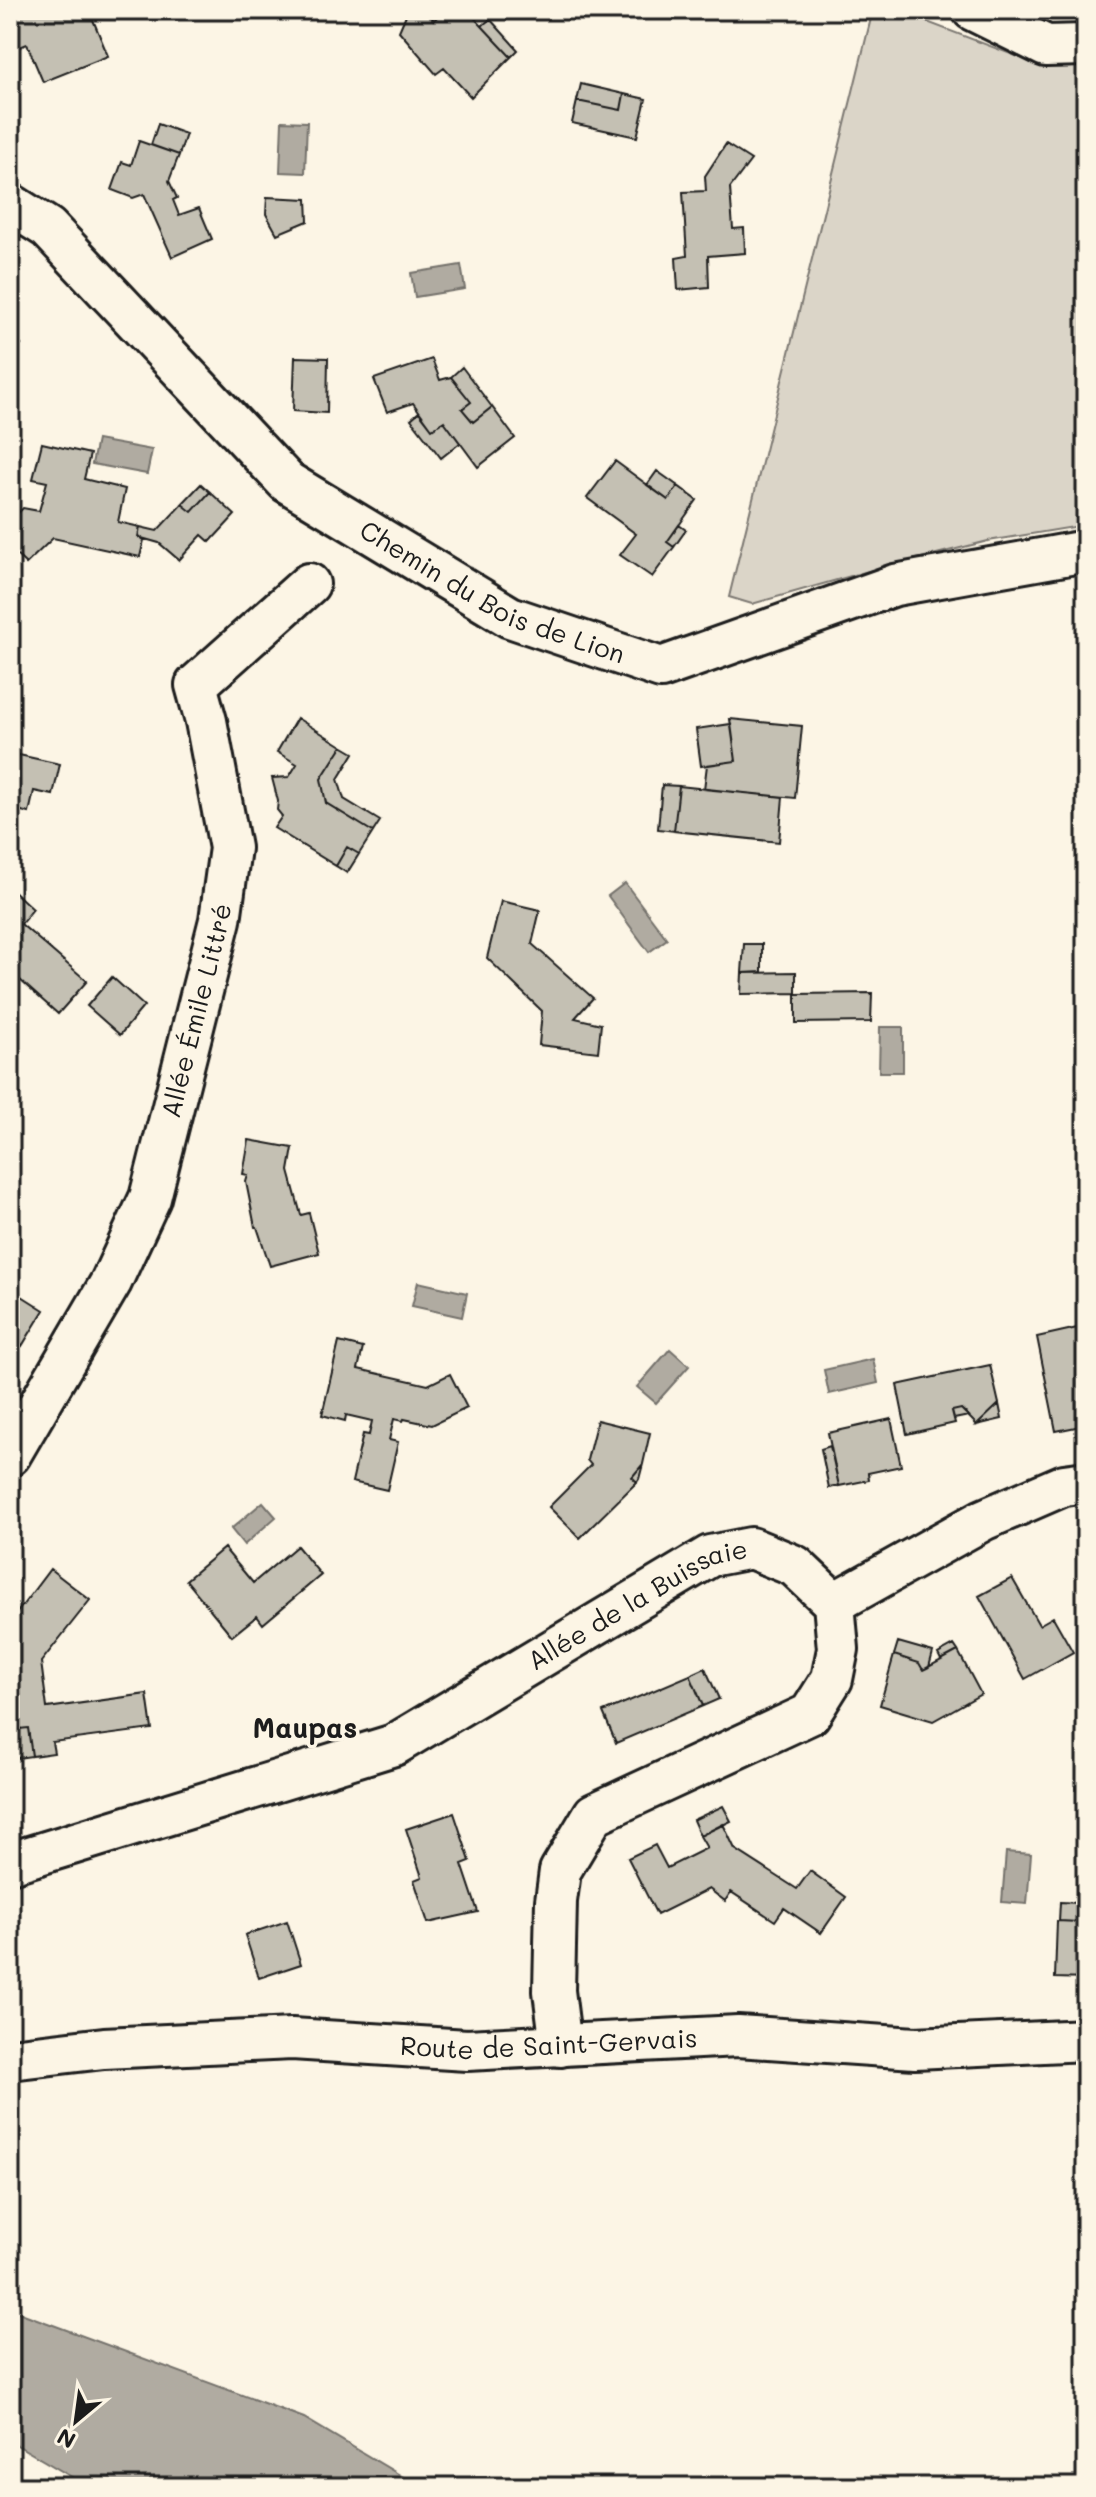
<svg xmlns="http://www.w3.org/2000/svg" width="1096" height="2497" font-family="Mali,sans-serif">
<rect width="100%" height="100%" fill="#fcf5e5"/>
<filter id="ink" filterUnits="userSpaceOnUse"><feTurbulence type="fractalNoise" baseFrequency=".0125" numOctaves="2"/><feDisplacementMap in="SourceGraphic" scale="16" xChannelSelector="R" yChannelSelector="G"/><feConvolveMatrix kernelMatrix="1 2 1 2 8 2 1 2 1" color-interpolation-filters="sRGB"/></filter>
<g filter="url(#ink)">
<!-- green -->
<path fill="#dbd5c8" stroke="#7c7872" stroke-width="2" d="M873,10H896L1029,61L1086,60V525L988,541L865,572L752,604L729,597Z"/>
<!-- water -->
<path fill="#b0aba1" stroke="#75726c" stroke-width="2" d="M282,121L307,122L305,173L280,172Z
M461,265L465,289L415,297L411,273Z
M97,440L152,450L147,474L92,464Z
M625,883L667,939L649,952L608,896Z
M880,1027H903V1072H879Z
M418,1282L467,1293L462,1317L412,1306Z
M670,1349L689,1366L656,1403L637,1387Z
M873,1359L878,1383L829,1394L824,1370Z
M263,1502L276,1517L244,1545L231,1529Z
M1006,1852L1031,1854L1027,1904L1002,1902Z
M10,2309L304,2418L420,2487H89L10,2441Z"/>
<!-- building -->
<path fill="#c4c0b3" stroke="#1c1c1c" stroke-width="2" d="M10,10H89L108,56L43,82L27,44L10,51Z
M408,10H429L428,13L434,20L444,10H467L511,57L471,97L444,68L436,74L399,31Z
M490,19L518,50L511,57L482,26Z
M581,84L624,94L621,110L577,101Z
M624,94L646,99L637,137L572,123L577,101L621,110Z
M158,124L186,134L179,155L151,145Z
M139,141L179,155L169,181L177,198L173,200L179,215L199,208L212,239L172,257L144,194L133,198L112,190L122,162L131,165Z
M726,144L751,160L730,188L733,229L744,228L745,253L708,256L709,287L678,290L676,258L687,256L683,192L706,191L705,176Z
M267,197L307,199L308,221L277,234L266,214Z
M10,334L21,345L10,356Z
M295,357L328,358L327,413L293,411Z
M432,359L440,380L451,377L471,402L462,409L473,422L492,407L515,438L478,467L444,421L432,429L413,403L387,412L374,379Z
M462,367L492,407L473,422L462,409L471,402L451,377Z
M419,412L432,429L444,421L460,443L441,458L411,419Z
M42,443L90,454L84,479L125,489L118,522L140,527L138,537L144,540L140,557L53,538L26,564L10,549V521L23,508L39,511L47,482L33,479Z
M615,461L668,500L678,486L697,500L667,542L674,547L652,577L620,555L636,534L587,498Z
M657,471L678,486L668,500L647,485Z
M201,484L210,492L192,512L182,504Z
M210,492L235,515L210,542L202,535L179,560L159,543L138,537L140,527L157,531L182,504L192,512Z
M679,525L686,530L674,547L667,542Z
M297,718L342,746L321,779L326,803L373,832L359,854L347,847L336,866L274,828L282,816L277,810L278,801L272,778L289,777L297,764L277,752Z
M730,719L802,726L795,798L704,789L707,765L736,761Z
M731,724L736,761L701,766L696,729Z
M342,746L354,753L338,779L344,799L380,821L373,832L326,803L321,779Z
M10,753L60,764L53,795L34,791L29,813L10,808Z
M662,785L679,786L674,831L658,829Z
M679,786L783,797L779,842L674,831Z
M347,847L359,854L347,873L336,866Z
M10,888L33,909L21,924L87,981L58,1014L10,971Z
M501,901L540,910L532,944L593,998L575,1018L601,1024L598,1052L539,1045L542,1011L487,958Z
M744,944H762V972L742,973Z
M796,972V993L741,994L742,973Z
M112,977L144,1006L120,1035L87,1006Z
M872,993L871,1022L796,1023V994Z
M249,1140L293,1148L289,1171L301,1215L309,1213L319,1253L270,1266L257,1227H255L246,1182L248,1175L243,1174Z
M14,1291L44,1310L22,1346L10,1338V1298Z
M1086,1326V1382L1080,1384L1086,1410V1425L1056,1431L1037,1337Z
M339,1342L363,1348L358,1369L428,1385L450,1374L467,1408L432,1425L404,1419L403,1421L394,1419L389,1440L398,1442L387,1490L352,1482L363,1434L369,1435L372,1421L346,1415L345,1421L322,1415Z
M990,1365L999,1404L977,1425L961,1409L952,1411L955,1423L907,1434L897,1385Z
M999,1404L1002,1419L977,1425Z
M961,1409L969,1416L954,1419L952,1411Z
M891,1419L901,1466L868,1473L869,1480L839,1486L828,1433Z
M597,1420L650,1433L643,1464L632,1477L637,1482L580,1538L549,1507L591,1465L587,1460Z
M830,1446L839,1486L829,1488L821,1449Z
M643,1464L639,1479L637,1482L632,1477Z
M297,1546L321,1575L263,1624L257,1616L232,1636L186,1580L224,1548L253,1583Z
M50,1569L90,1600L41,1662L47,1708L147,1694L152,1729L52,1742L54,1753L32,1756L28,1728L10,1730V1622Z
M1012,1578L1039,1625L1053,1617L1073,1652L1025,1679L979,1596Z
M898,1642L933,1652L929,1667L923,1670L919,1663L894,1655Z
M954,1645L958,1651L941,1660L938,1654Z
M958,1651L981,1694L933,1721L880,1705L894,1655L919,1663L923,1670Z
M705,1668L719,1699L703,1706L690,1675Z
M690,1675L703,1706L616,1743L603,1712Z
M28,1728L32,1756L10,1759V1730Z
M723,1806L731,1821L700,1836L693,1820Z
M454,1813L470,1861L462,1864L478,1912L428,1923L414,1880L422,1877L406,1829Z
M723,1824L735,1849L797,1889L810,1871L846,1897L821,1933L784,1908L775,1921L731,1892L725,1901L709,1889L657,1915L628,1858L655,1845L667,1868L707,1848L700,1836Z
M1060,1902L1079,1903V1922L1059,1921Z
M1079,1903H1086V1979L1055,1978L1057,1921L1079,1922Z
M287,1921L301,1964L259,1978L245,1935Z"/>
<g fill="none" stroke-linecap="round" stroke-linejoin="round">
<defs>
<g id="minor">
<path d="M973,10L1046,46L1086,45"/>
<path id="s1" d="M10,204L48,228L287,482L510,617L661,668L895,585L1086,551"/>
<path id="s2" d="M10,1455L111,1282L150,1198L220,920L230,848L206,721L196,685L309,584"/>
<path d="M834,1603L983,1520L1064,1485L1086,1482"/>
<path id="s3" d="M10,1863L394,1745L710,1556L751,1548L795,1566L834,1603L838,1649L832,1679L810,1714L594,1814L560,1871L556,1901L554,1991L561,2046"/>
<path id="s4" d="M10,2059L104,2048L292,2039L467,2050L738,2036L915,2048L1086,2040"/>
</g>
</defs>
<!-- minor casing -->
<use href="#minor" stroke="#1c1c1c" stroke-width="46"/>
<!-- minor -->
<use href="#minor" stroke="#fcf5e5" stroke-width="40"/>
</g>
</g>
<g text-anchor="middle" stroke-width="7" stroke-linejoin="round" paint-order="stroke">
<!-- street labels -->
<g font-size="26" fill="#1c1c1c" stroke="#fcf5e5">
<text dy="9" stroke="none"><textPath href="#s1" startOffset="628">Chemin du Bois de Lion</textPath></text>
<text dy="9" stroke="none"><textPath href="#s2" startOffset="486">Allée Émile Littré</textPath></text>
<text dy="9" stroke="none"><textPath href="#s3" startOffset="684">Allée de la Buissaie</textPath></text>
<text dy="9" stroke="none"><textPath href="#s4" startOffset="540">Route de Saint-Gervais</textPath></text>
</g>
<!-- neighbourhood labels -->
<g font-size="28" font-weight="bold" fill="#1c1c1c" stroke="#fcf5e5">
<text x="305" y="1738">Maupas</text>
</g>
</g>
<!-- margin -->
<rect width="1096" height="2497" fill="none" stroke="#fcf5e5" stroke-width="40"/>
<rect x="20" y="20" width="1056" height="2457" fill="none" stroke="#1c1c1c" stroke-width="3" filter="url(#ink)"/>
<!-- north arrow -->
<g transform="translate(76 2421) rotate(209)" stroke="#fcf5e5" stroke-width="6" paint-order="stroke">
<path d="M0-6L14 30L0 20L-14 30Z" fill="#1c1c1c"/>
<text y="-12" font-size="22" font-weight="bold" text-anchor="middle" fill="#1c1c1c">N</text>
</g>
</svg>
